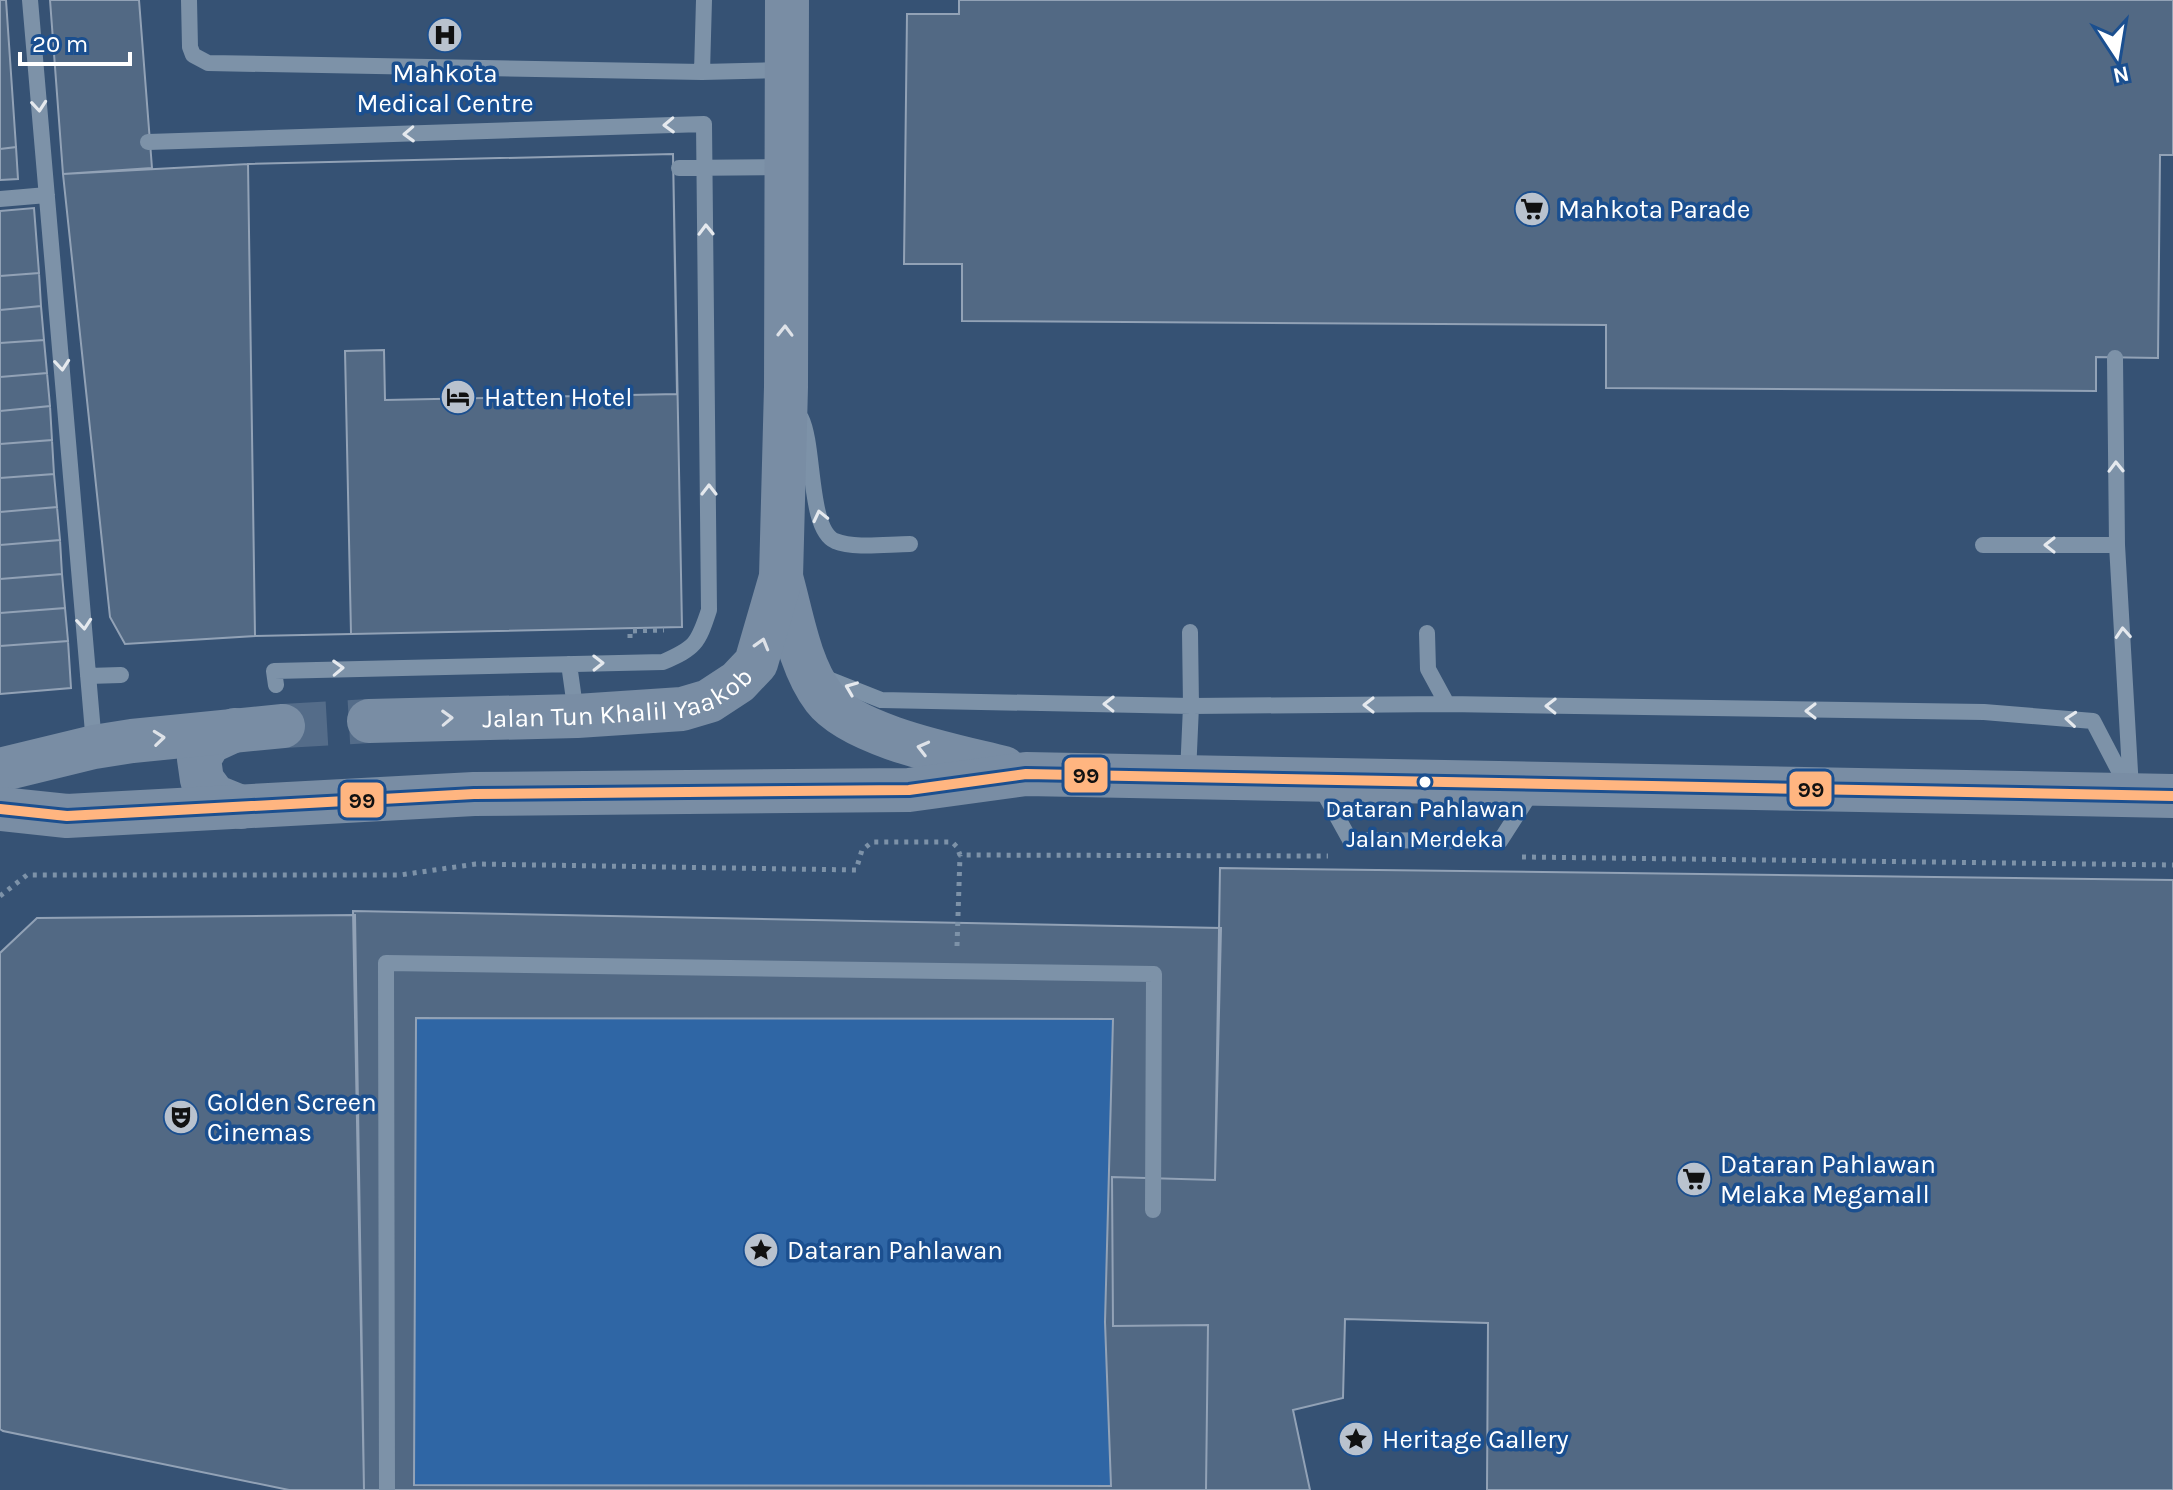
<svg xmlns="http://www.w3.org/2000/svg" width="2173" height="1490" font-family="Karla,sans-serif">
<rect width="100%" height="100%" fill="#365274"/>
<!-- green -->
<path fill="#2f66a5" d="M416,1018L1113,1019L1111,1486L414,1485Z"/>
<!-- building -->
<path fill="#526984" stroke="#92a2b6" stroke-width="2" fill-rule="evenodd" d="M0,0H6L16,147L0,149Z
M50,0H139L152,168L63,174Z
M959,0H2173V155H2160L2158,358L2096,357V391L1606,388V325L962,321V264H904L907,14H959Z
M16,147L18,179L0,180V149Z
M673,154L682,627L255,636L248,164Z
M673,154L677,394L385,400L384,350L345,351L351,634L255,636L248,164Z
M248,164L255,636L125,644L110,617L63,174Z
M34,208L39,273L0,276V211Z
M39,273L41,306L0,310V276Z
M41,306L44,340L0,343V310Z
M44,340L47,373L0,377V343Z
M47,373L50,406L0,411V377Z
M50,406L52,440L0,444V411Z
M52,440L54,474L0,478V444Z
M54,474L57,507L0,512V478Z
M57,507L60,540L0,545V512Z
M60,540L62,574L0,579V545Z
M62,574L65,608L0,613V579Z
M65,608L68,641L0,646V613Z
M68,641L71,688L0,694V646Z
M1220,868L2173,880V1490H1487L1488,1323L1345,1319L1343,1398L1293,1410L1310,1490H1206L1208,1325L1113,1326L1112,1177L1215,1180Z
M353,911L1221,928L1215,1180L1112,1177L1113,1326L1208,1325L1206,1490H364ZM416,1018L1113,1019L1105,1322L1111,1486L414,1485Z
M355,915L364,1490H289L3,1431L0,1429V953L37,918Z"/>
<g fill="none" stroke-linecap="round" stroke-linejoin="round">
<!-- secondary-tunnel -->
<path stroke="#546c89" stroke-width="44" stroke-dasharray="44 22" stroke-linecap="butt" d="M283,726L369,721"/>
<!-- path -->
<path stroke="#7d92a8" stroke-width="5" stroke-dasharray="4 6" stroke-linecap="butt" d="M630,638V631L664,630
M1522,857L2173,865
M0,896L27,875H400L476,864L856,870L862,850L872,842H952L957,847L960,855L1328,856
M957,946L960,855"/>
<!-- service -->
<path stroke="#7d92a8" stroke-width="16" d="M30,0L94,744
M189,0L190,47L193,55L208,63L702,72L785,70
M702,72L704,0
M148,142L704,124L709,610C698,644 695,648 663,662L274,671L276,685
M679,168L785,167
M0,199L47,195
M2115,358L2117,545L2131,789
M801,418C815,446 808,529 835,541C855,549 888,544 910,544
M1983,545H2117
M1427,633L1428,669L1447,704
M569,664L576,714
M88,676L121,675
M823,677L881,700L1191,706L1447,704L1984,712L2093,721L2129,790
M1188,774L1191,706L1190,632
M1319,784L1350,840L1500,841L1534,788
M387,1490L386,963L1154,974L1153,1210"/>
<!-- secondary -->
<g stroke="#798da4" stroke-width="44">
<path d="M781,577C792,616 799,665 824,698C854,737 957,756 1004,768"/>
<path id="s1" d="M369,721L577,716L682,709L709,701L738,682L756,663L781,577L786,387L787,0"/>
<path d="M235,730L209,742L199,759L202,780L214,796L241,807"/>
<path d="M0,770L94,747L132,741L283,726"/>
<path d="M0,809L67,816L474,794L909,790L1026,774L2173,796"/>
</g>
<defs>
<path id="bus-1" d="M0,809L67,816L474,794L909,790L1026,774L2173,796"/>
</defs>
<!-- bus-1 casing -->
<use href="#bus-1" stroke="#1b4f8f" stroke-width="16"/>
<!-- bus-1 -->
<use href="#bus-1" stroke="#ffb580" stroke-width="10"/>
</g>
<!-- one-way arrows -->
<defs><path id="oneway-chevron" d="M-2-3.5L2.5 0L-2 3.5" fill="none" stroke-width="1.6" stroke-linecap="round" stroke-linejoin="round" transform="scale(2)"/></defs>
<g stroke="#e5e9ee">
<use href="#oneway-chevron" transform="translate(39 106) rotate(85)"/>
<use href="#oneway-chevron" transform="translate(669 125) rotate(178)"/>
<use href="#oneway-chevron" transform="translate(409 134) rotate(178)"/>
<use href="#oneway-chevron" transform="translate(706 230) rotate(-91)"/>
<use href="#oneway-chevron" transform="translate(62 365) rotate(85)"/>
<use href="#oneway-chevron" transform="translate(2116 467) rotate(-91)"/>
<use href="#oneway-chevron" transform="translate(709 490) rotate(-90)"/>
<use href="#oneway-chevron" transform="translate(820 516) rotate(-103)"/>
<use href="#oneway-chevron" transform="translate(2050 545) rotate(180)"/>
<use href="#oneway-chevron" transform="translate(84 624) rotate(85)"/>
<use href="#oneway-chevron" transform="translate(2123 633) rotate(-94)"/>
<use href="#oneway-chevron" transform="translate(598 663) rotate(-1)"/>
<use href="#oneway-chevron" transform="translate(338 668) rotate(-2)"/>
<use href="#oneway-chevron" transform="translate(851 688) rotate(-158)"/>
<use href="#oneway-chevron" transform="translate(1109 704) rotate(-179)"/>
<use href="#oneway-chevron" transform="translate(1369 705) rotate(180)"/>
<use href="#oneway-chevron" transform="translate(1551 706) rotate(-179)"/>
<use href="#oneway-chevron" transform="translate(1811 711) rotate(-180)"/>
<use href="#oneway-chevron" transform="translate(2071 719) rotate(-175)"/>
</g>
<g stroke="#dee2e8">
<use href="#oneway-chevron" transform="translate(785 331) rotate(-89)"/>
<use href="#oneway-chevron" transform="translate(762 644) rotate(-74)"/>
<use href="#oneway-chevron" transform="translate(447 718) rotate(-2)"/>
<use href="#oneway-chevron" transform="translate(159 738) rotate(-6)"/>
<use href="#oneway-chevron" transform="translate(923 748) rotate(-166)"/>
</g>
<!-- icons -->
<defs>
<symbol id="hospital-disc" viewBox="-11 -11 22 22"><circle r="9.5" fill="#b9c2ce" stroke="#1b4f8f"/><path d="M-5-5h3v3.5h4V-5h3V5h-3V1.5h-4V5h-3Z" fill="#111"/></symbol>
<symbol id="supermarket-disc" viewBox="-11 -11 22 22"><circle r="9.5" fill="#b9c2ce" stroke="#1b4f8f"/><path d="M-6-5.5h2.5l.6 2H6L4.5 2H-2.5L-4.4-4H-6ZM-1.5 3.2a1.3 1.3 0 1 0 .1 0ZM3 3.2a1.3 1.3 0 1 0 .1 0Z" fill="#111"/></symbol>
<symbol id="hotel-disc" viewBox="-11 -11 22 22"><circle r="9.5" fill="#b9c2ce" stroke="#1b4f8f"/><path d="M-6-4.5h1.5V1H6V5H4.5V3h-9V5H-6ZM-4 0a1.8 1.8 0 1 1 3.6 0ZM.5 0V-2.5h3Q6-2.5 6 0Z" fill="#111"/></symbol>
<symbol id="theatre-disc" viewBox="-11 -11 22 22"><circle r="9.5" fill="#b9c2ce" stroke="#1b4f8f"/><path d="M-5-5.5Q0-4 5-5.5V0Q5 5 0 6Q-5 5-5 0ZM-3.3-2.5H-1v1.5H-3.3ZM1-2.5H3.3v1.5H1ZM-2.8 1Q0 5.5 2.8 1Z" fill="#111"/></symbol>
<symbol id="sight-disc" viewBox="-11 -11 22 22"><circle r="9.5" fill="#b9c2ce" stroke="#1b4f8f"/><path d="M0-6L1.8-2.2L6-1.7L2.9 1.2L3.7 5.4L0 3.3L-3.7 5.4L-2.9 1.2L-6-1.7L-1.8-2.2Z" fill="#111"/></symbol>
</defs>
<g fill-rule="evenodd">
<use href="#hospital-disc" x="425" y="15" width="40" height="40"/>
<use href="#supermarket-disc" x="1512" y="189" width="40" height="40"/>
<use href="#hotel-disc" x="438" y="377" width="40" height="40"/>
<use href="#theatre-disc" x="161" y="1097" width="40" height="40"/>
<use href="#supermarket-disc" x="1674" y="1159" width="40" height="40"/>
<use href="#sight-disc" x="741" y="1230" width="40" height="40"/>
<use href="#sight-disc" x="1336" y="1419" width="40" height="40"/>
</g>
<!-- markers -->
<circle fill="#fff" stroke="#1b4f8f" stroke-width="3" cx="1425" cy="782" r="7"/>
<g text-anchor="middle" stroke-width="7" stroke-linejoin="round" paint-order="stroke">
<!-- bus labels -->
<g font-size="24" fill="#fff" stroke="#1b4f8f">
<text x="1425" y="817">Dataran Pahlawan<tspan x="1425" dy="30">Jalan Merdeka</tspan></text>
</g>
<!-- poi labels -->
<g font-size="26" fill="#fff" stroke="#1b4f8f" text-anchor="start">
<text x="445" y="82" text-anchor="middle">Mahkota<tspan x="445" dy="30">Medical Centre</tspan></text>
<text x="1558" y="218">Mahkota Parade</text>
<text x="484" y="406">Hatten Hotel</text>
<text x="207" y="1111">Golden Screen<tspan x="207" dy="30">Cinemas</tspan></text>
<text x="1720" y="1173">Dataran Pahlawan<tspan x="1720" dy="30">Melaka Megamall</tspan></text>
<text x="787" y="1259">Dataran Pahlawan</text>
<text x="1382" y="1448">Heritage Gallery</text>
</g>
<!-- street labels -->
<g font-size="26" fill="#fff" stroke="#1b4f8f">
<text dy="9" stroke="none"><textPath href="#s1" startOffset="252">Jalan Tun Khalil Yaakob</textPath></text>
</g>
</g>
<g stroke="#1b4f8f" stroke-width="3">
<rect x="1063" y="756" width="46" height="38" rx="8" fill="#ffb580"/>
<rect x="1788" y="770" width="45" height="38" rx="8" fill="#ffb580"/>
<rect x="339" y="781" width="46" height="38" rx="8" fill="#ffb580"/>
</g>
<g font-size="22" text-anchor="middle" font-weight="bold" fill="#111">
<text x="1086" y="783">99</text>
<text x="1811" y="797">99</text>
<text x="362" y="808">99</text>
</g>
<!-- north arrow -->
<g transform="translate(2117 56) rotate(168)" stroke="#1b4f8f" stroke-width="6" paint-order="stroke">
<path d="M0-6L14 30L0 20L-14 30Z" fill="#ffffff"/>
<text y="-12" font-size="22" font-weight="bold" text-anchor="middle" fill="#ffffff">N</text>
</g>
<!-- scale -->
<path d="M20 52v12h110v-12" fill="none" stroke="#ffffff" stroke-width="4"/>
<text x="32" y="52" font-size="24" fill="#ffffff" stroke="#1b4f8f" stroke-width="6" paint-order="stroke">20 m</text>
</svg>
